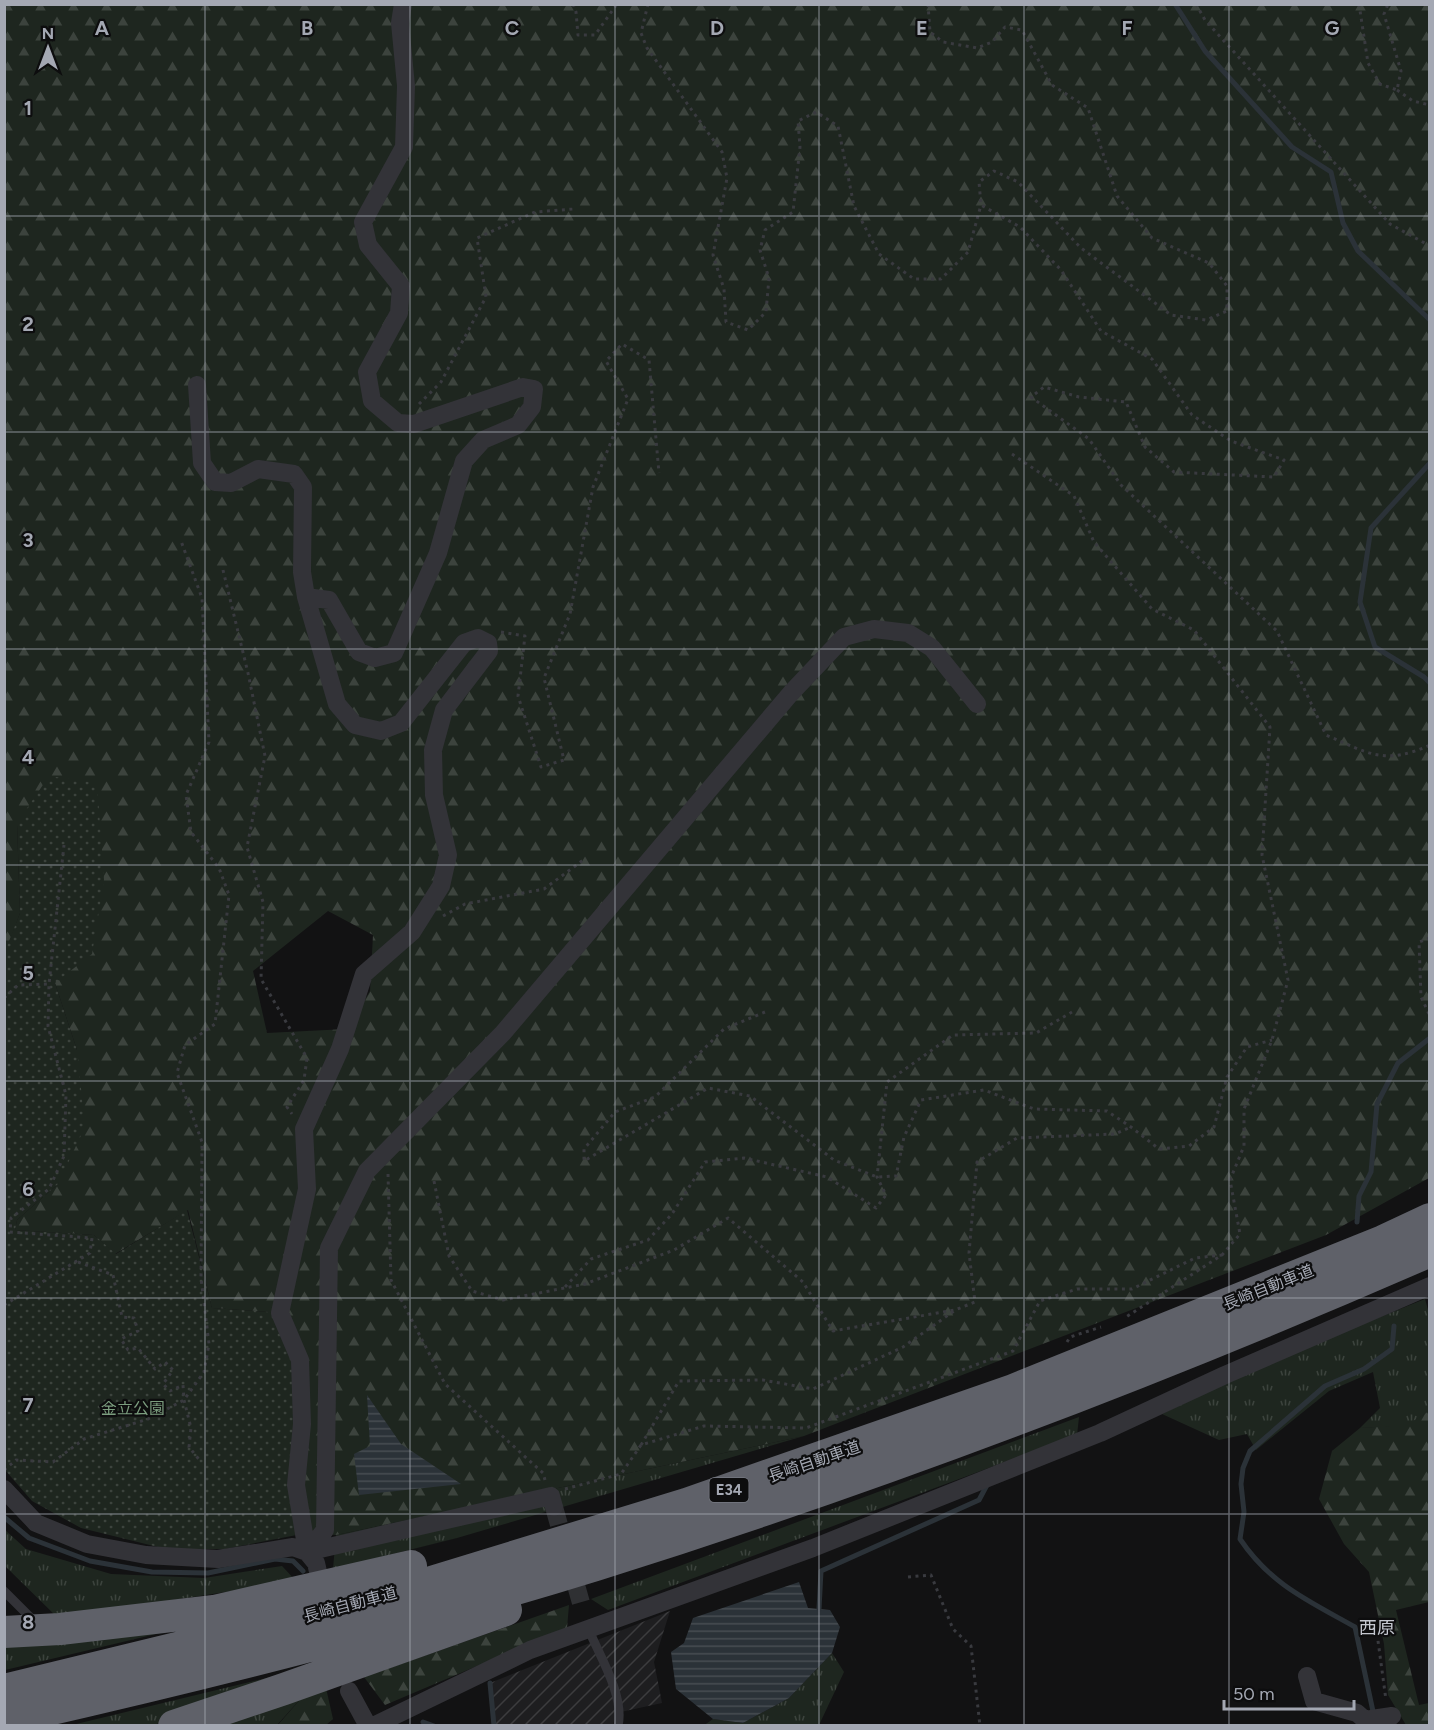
<svg xmlns="http://www.w3.org/2000/svg" width="1434" height="1730" font-family="Figtree,'Noto Sans JP',sans-serif">
<defs>
<pattern id="industrial-furrows" width="10" height="10" patternUnits="userSpaceOnUse" patternTransform="scale(1.5)"><rect width="10" height="10" fill="#1e1e20"/><path d="M-1 1l2-2M0 10L10 0M9 11l2-2" fill="none" stroke="#3c3c3e"/></pattern>
<pattern id="grass-tufts" width="24" height="20" patternUnits="userSpaceOnUse" patternTransform="scale(1.5)"><rect width="24" height="20" fill="#1e261f"/><path d="M3 7l-1-3M5 7V3M7 7l1-3M15 17l-1-3M17 17v-4M19 17l1-3" fill="none" stroke="#3c433d"/></pattern>
<pattern id="forest-firs" width="22" height="20" patternUnits="userSpaceOnUse" patternTransform="scale(1.5)"><rect width="22" height="20" fill="#1e261f"/><path d="M5 1l3.5 6h-7zM16 11l3.5 6h-7z" fill="#3c433d"/></pattern>
<pattern id="park-dots" width="8" height="8" patternUnits="userSpaceOnUse" patternTransform="scale(1.5)"><rect width="8" height="8" fill="#1e261f"/><path d="M2 2h.1M6 6h.1" fill="none" stroke="#3c433d" stroke-width="1.8" stroke-linecap="round"/></pattern>
<pattern id="water-rules" width="6" height="5" patternUnits="userSpaceOnUse" patternTransform="scale(1.5)"><rect width="6" height="5" fill="#2b3238"/><path d="M0 2.5h6" fill="none" stroke="#474d52"/></pattern>
</defs>
<rect width="100%" height="100%" fill="#121213"/>
<!-- industrial -->
<path fill="url(#industrial-furrows)" d="M670,1611L654,1662L662,1703L616,1713L613,1725H494L490,1683Z"/>
<!-- grass -->
<path fill="url(#grass-tufts)" d="M1425,1299L1430,1317L1429,1411L1407,1426L1360,1428L1380,1408L1373,1372L1329,1391L1256,1450L1247,1434L1219,1440L1162,1414L1278,1358Z
M1079,1417L1077,1435L608,1610L591,1599Z
M804,1436L457,1538L333,1569L336,1535Z
M4,1529L26,1549L111,1574L204,1578L282,1566L296,1581L58,1618L5,1566Z
M219,1619L5,1670L4,1646Z
M832,1653L844,1672L819,1725L703,1726L713,1719L743,1723L789,1698Z
M312,1667L154,1725L68,1726Z
M304,1695L277,1725L206,1726Z"/>
<!-- forest -->
<path fill="url(#forest-firs)" fill-rule="evenodd" d="M5,5H1429V1178L1326,1235L804,1436L336,1535L307,1533L285,1313L212,1308L188,1210L115,1254L94,1235L15,1230L17,1220L58,1184L77,1050L55,983L17,823L20,913L5,954ZM328,911L373,935L370,991L347,1029L267,1033L253,971Z
M1429,1411V1602L1396,1610L1419,1705L1429,1703V1725H1406L1388,1695L1384,1644L1369,1572L1344,1544L1319,1499L1332,1451L1360,1428L1407,1425Z
M569,1605L567,1628L385,1705L364,1677Z
M326,1688L333,1719L326,1725L277,1726L304,1695Z"/>
<!-- park -->
<path fill="url(#park-dots)" d="M49,776L97,783L104,880L92,954L55,983L77,1050L85,1127L58,1184L17,1220L15,1230L94,1235L116,1254L187,1210L212,1308L285,1313L304,1360L301,1485L307,1533L225,1549H166L81,1528L32,1501L5,1470L4,954L20,913L17,823Z"/>
<!-- water -->
<path fill="url(#water-rules)" d="M367,1395L401,1444L461,1484L359,1495L354,1454L370,1446Z
M799,1582L808,1608L830,1610L840,1627L832,1653L789,1698L743,1723L713,1719L676,1689L671,1652L684,1643L693,1618Z"/>
<g fill="none" stroke-linecap="round" stroke-linejoin="round">
<!-- stream -->
<path stroke="#2b3238" stroke-width="5" d="M1175,4L1205,51L1292,147L1331,172L1343,223L1358,251L1430,320
M1430,463L1371,528L1360,602L1375,647L1424,677L1430,683
M1357,1222L1359,1196L1371,1172L1377,1104L1398,1063L1430,1038
M4,1517L29,1538L90,1561L152,1572L208,1573L275,1559L293,1561L303,1571
M819,1609L821,1571L979,1500L987,1485
M490,1683L494,1726
M1374,1716L1355,1627C1309,1601 1271,1585 1240,1539L1244,1512L1241,1484L1243,1468L1250,1451L1325,1386L1364,1369L1392,1349L1394,1326
M423,1722L434,1726"/>
<!-- street-tunnel -->
<path stroke="#2f3033" stroke-width="18" stroke-dasharray="18 9" stroke-linecap="butt" d="M554,1507L583,1610"/>
<!-- path -->
<path stroke="#393a3f" stroke-width="3" stroke-dasharray="3 4.5" stroke-linecap="butt" d="M573,4L576,12L578,35H595L617,4
M648,4L641,33L647,48L722,152L727,178L713,255L724,289L726,322L748,330L766,312L769,278L760,250L765,230L793,212L800,147L798,121L816,112L838,126L854,206L879,254L914,279H941L968,252L981,205
M928,4L930,32L943,42L977,48L992,42L1005,27L1022,30L1052,85L1088,108L1117,196L1152,238L1209,263L1227,286V311L1206,320L1171,315L1081,248L1018,182L994,171L979,182L981,205L1020,227L1061,270L1101,331L1152,359L1192,415L1231,441L1284,460L1274,477L1174,472L1145,447L1126,402L1079,397L1044,387L1031,397L1089,439L1121,485L1277,631L1326,735C1368,753 1384,766 1430,745
M1196,4L1205,20L1390,224L1430,246
M1359,4L1368,63L1380,84L1397,90L1401,71L1384,14L1388,4
M1397,90L1413,101L1430,105
M419,404L441,382L486,297L477,238L535,212L574,209
M1012,454L1074,496L1094,542L1152,609L1194,630L1270,727L1262,855L1288,980L1272,1040L1244,1109V1146L1230,1180L1240,1234L1222,1255L1126,1317
M223,570L248,673L265,756L247,847L263,902L261,979L307,1058L304,1080L287,1107L292,1114
M501,632L525,636L518,696L541,767L564,760L544,678L570,614L593,487L628,399L606,361L622,344L649,360L659,473
M443,916L465,904L544,889L586,858
M1430,938L1419,942L1421,997L1430,1016
M4,998L18,985L48,984
M765,1012L724,1029L655,1097L615,1112L584,1149V1161L708,1088L750,1096L834,1160L877,1177L896,1176L904,1137L921,1100L984,1090L1034,1109L1107,1111L1131,1127L1159,1149L1189,1146L1214,1127L1227,1077L1247,1047L1272,1040
M388,1174L391,1280L445,1384L543,1473L545,1480
M434,1181L449,1256L472,1291L503,1300L585,1284L674,1250L728,1218L803,1282L833,1331L955,1310L975,1302L969,1253L977,1162L1017,1138L1115,1134L1131,1127
M78,1262L113,1275L122,1317L134,1318L138,1331L121,1339L128,1350L138,1348L155,1369L165,1362L173,1370L163,1384L170,1391L183,1385L184,1400L191,1428L189,1447L201,1462
M565,1287L591,1259L648,1240L672,1214L705,1162L744,1158L827,1177L876,1208L886,1195L877,1177L887,1082L953,1035L1036,1033L1072,1012
M4,1305L90,1253L92,1238L10,1232L11,1218L49,1189L64,1156L66,1095L48,1026L49,984L64,845
M1067,1342L1070,1337L1101,1327
M641,1445L679,1381L763,1380L813,1389L903,1347L954,1311
M4,1470L16,1460L53,1462L84,1439L148,1419L184,1400L204,1372L209,1344L201,1278L202,1142L177,1073L185,1045L215,1024L229,895L219,868L191,832L186,795L209,742L202,598L181,541
M565,1489L621,1474L641,1445L704,1426L806,1428L1013,1351L1040,1301L1077,1289H1132L1195,1258L1222,1255
M908,1577L931,1575L953,1629L971,1646L980,1726
M1376,1626L1386,1700"/>
<!-- lane -->
<path stroke="#333338" stroke-width="9" d="M4,1591L37,1624
M588,1628C599,1655 625,1696 618,1726"/>
<!-- street -->
<path stroke="#333338" stroke-width="18" d="M197,385L202,463L215,482L231,483L258,469L294,474L303,487L302,572L306,597
M4,1489L36,1523L87,1544L146,1555L218,1559L293,1547L307,1552L551,1496L554,1507
M307,1552L325,1530L329,1248L367,1171L503,1033L791,693L844,637L874,629L908,633L932,648L977,704
M319,1576L316,1563L307,1552L296,1485L302,1424L300,1360L280,1313L307,1189L304,1129L340,1049L364,974L412,932L441,886L448,855L434,795L433,750L444,710L489,651L488,643L478,638L464,643L401,723L381,731L355,725L337,704L306,597L329,600L359,652L375,658L394,653L438,553L464,461L483,440L518,425L532,407L534,389L523,387L414,424L398,423L372,401L367,372L399,313L401,286L368,245L363,222L404,147L406,86L400,23L403,4
M1307,1676L1314,1701L1357,1713L1365,1720L1364,1726
M349,1691L368,1726
M1365,1720L1392,1716
M373,1726L530,1650L813,1548L1100,1433L1225,1375L1430,1286"/>
<!-- highway -->
<path stroke="#5f6169" stroke-width="32" d="M4,1632L60,1629L214,1611L411,1566
M4,1690L263,1627L428,1583L686,1504L1013,1390L1383,1241L1430,1219
M4,1720C203,1675 402,1625 596,1565C879,1476 1158,1370 1430,1251
M174,1726L284,1689L506,1610"/>
</g>
<!-- grid -->
<path fill="none" stroke="#a4a8b3" stroke-width="1.5" stroke-opacity="0.55" d="M205,4V1726M410,4V1726M615,4V1726M819,4V1726M1024,4V1726M1229,4V1726M4,216H1430M4,432H1430M4,649H1430M4,865H1430M4,1081H1430M4,1298H1430M4,1514H1430"/>
<g text-anchor="middle" stroke-width="4.5" stroke-linejoin="round" paint-order="stroke">
<!-- shield labels -->
<rect fill="#0d0d0e" stroke="#777a82" stroke-width="1.5" x="709.5" y="1478" width="39" height="24" rx="4.5"/>
<g font-size="15" font-weight="bold" fill="#a4a8b3">
<text x="729" y="1495">E34</text>
</g>
<!-- street labels -->
<g font-size="16" fill="#a4a8b3" stroke="#0d0d0e">
<text transform="translate(1268 1287) rotate(-22)" y="6">長崎自動車道</text>
<text transform="translate(814 1461) rotate(-19)" y="6">長崎自動車道</text>
<text transform="translate(350 1604) rotate(-15)" y="6">長崎自動車道</text>
</g>
<!-- park labels -->
<g font-size="16" fill="#7b9d7e" stroke="#0d0d0e">
<text x="133" y="1414">金立公園</text>
</g>
<!-- neighbourhood labels -->
<g font-size="18" fill="#c4c7cf" stroke="#0d0d0e">
<text x="1377" y="1634">西原</text>
</g>
</g>
<g font-size="20" text-anchor="middle" font-weight="bold" fill="#a4a8b3" stroke="#0d0d0e" stroke-width="4.5" stroke-linejoin="round" paint-order="stroke">
<text x="102" y="35">A</text>
<text x="307" y="35">B</text>
<text x="512" y="35">C</text>
<text x="717" y="35">D</text>
<text x="922" y="35">E</text>
<text x="1127" y="35">F</text>
<text x="1332" y="35">G</text>
<text x="28" y="115">1</text>
<text x="28" y="331">2</text>
<text x="28" y="547">3</text>
<text x="28" y="764">4</text>
<text x="28" y="980">5</text>
<text x="28" y="1196">6</text>
<text x="28" y="1412">7</text>
<text x="28" y="1629">8</text>
</g>
<!-- border -->
<rect width="1434" height="1730" fill="none" stroke="#a4a8b3" stroke-width="12"/>
<!-- north arrow -->
<g transform="translate(48 48)" stroke="#0d0d0e" stroke-width="4.5" paint-order="stroke">
<path d="M0-4.5L10 22L0 15L-10 22Z" fill="#a4a8b3"/>
<text y="-9" font-size="16" font-weight="bold" text-anchor="middle" fill="#a4a8b3">N</text>
</g>
<!-- scale -->
<path d="M1224 1700v9h130v-9" fill="none" stroke="#a4a8b3" stroke-width="3"/>
<text x="1233" y="1700" font-size="18" fill="#a4a8b3" stroke="#0d0d0e" stroke-width="4.5" paint-order="stroke">50 m</text>
</svg>
